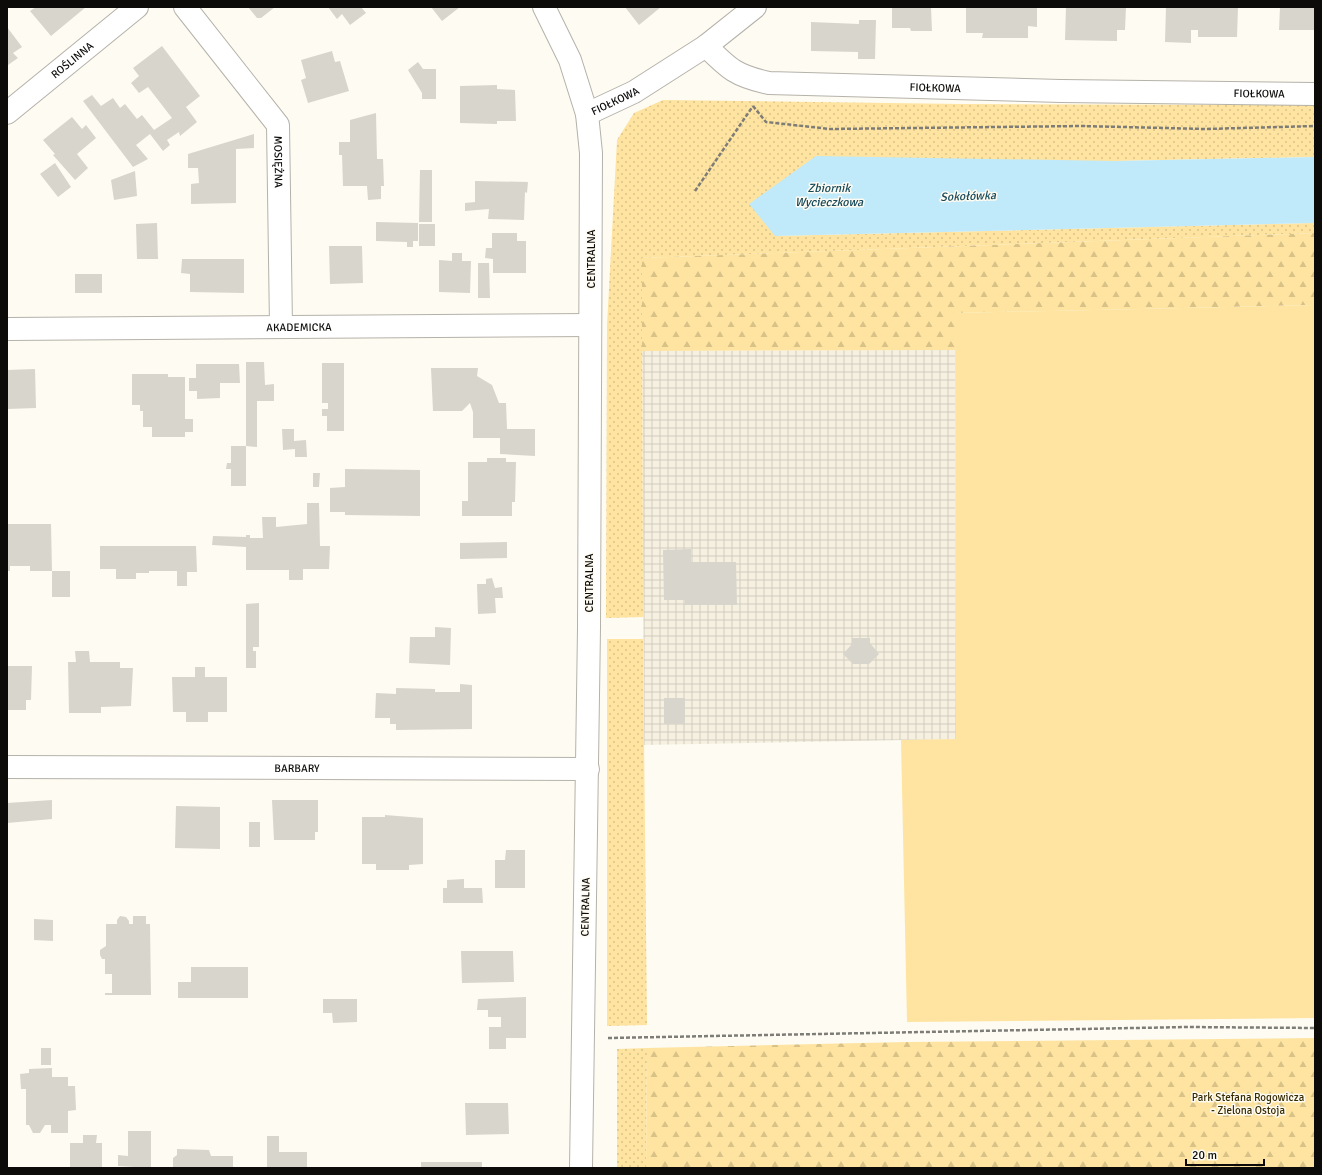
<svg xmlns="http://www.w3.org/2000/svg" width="1322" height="1175" font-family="Signika,sans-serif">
<defs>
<pattern id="industrial-grid" width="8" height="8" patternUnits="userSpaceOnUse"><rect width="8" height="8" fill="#f5f0e0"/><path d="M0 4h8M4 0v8" fill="none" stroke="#d1ccbf"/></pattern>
<pattern id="grass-dots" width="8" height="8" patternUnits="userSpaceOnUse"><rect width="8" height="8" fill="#fee4a0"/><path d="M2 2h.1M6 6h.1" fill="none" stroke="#d8c288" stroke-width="1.8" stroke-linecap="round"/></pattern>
<pattern id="forest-firs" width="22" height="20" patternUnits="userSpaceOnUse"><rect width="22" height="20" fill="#fee4a0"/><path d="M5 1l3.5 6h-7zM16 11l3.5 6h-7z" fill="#d8c288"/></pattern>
</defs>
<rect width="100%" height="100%" fill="#fefbf2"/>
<!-- industrial -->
<path fill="url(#industrial-grid)" d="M955,350L956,739L644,745L642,351Z"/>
<!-- grass -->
<path fill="url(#grass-dots)" d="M663,100L961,104L1315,105V157L1115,161L775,236L1315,223V233L642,258L643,617L606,618L607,325L617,140L634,113Z
M607,639H643L647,1025L607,1026Z
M647,1048L646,1168H617V1049Z"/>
<!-- forest -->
<path fill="url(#forest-firs)" d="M1315,233V305L955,313V350L642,351V258Z
M1315,1038V1168H646L647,1048L906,1042Z"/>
<!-- garden -->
<path fill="#fee4a0" d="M1315,305V1018L907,1022L901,740L956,739L955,313Z"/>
<!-- water -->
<path fill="#c0e9f9" d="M816,156L1115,161L1315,157V223L775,236L749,204Z"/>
<!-- building -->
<path fill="#d8d5cc" d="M36,7H86L51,36L30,11Z
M248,7H275L261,18H257Z
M328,7H361L366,13L350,25L342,14L337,19Z
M431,7H460L442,21Z
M625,7H661L639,25Z
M892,7H931L932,31H911L910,28H892Z
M966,7H1037V27L1028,26V38H982L983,33H966Z
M1066,7H1126L1125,30H1117V41L1065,40Z
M1166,7H1238L1237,37H1198V30H1191V43L1165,42Z
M1280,7H1315V30H1279Z
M859,20H876L875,59H858V52L811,51V22L859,24Z
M7,27L22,47L13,53L18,58L8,65Z
M162,46L200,96L186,107L197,122L180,136L179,132L167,140L170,145L163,151L150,134L136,145L148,159L133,167L83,101L92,95L101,106L113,98L120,108L125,104L137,119L142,115L154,130L172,118L148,87L139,93L131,83L139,76L133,68Z
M332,51L335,62L340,61L349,91L308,103L301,80L306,78L301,60Z
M418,62L423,69H436V99H422V93L408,70Z
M497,85V89L515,90L516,121H497V124L460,123V86Z
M376,113L377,159H383L384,186H381V199L368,200L367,186H343L342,155H339V142H350V120Z
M72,117L82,129L86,125L96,138L77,154L88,168L75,180L53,155L55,154L43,140Z
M254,134V148L236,149V203L191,204V184L199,183L198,168H188V154Z
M55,163L71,187L58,197L40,174Z
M420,170H432V222H419Z
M135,171L137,196L114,200L111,180Z
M475,181L528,182L527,193L525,192L524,220L488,219L489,209L465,211V203L475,202Z
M376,222L418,223V241H413V247H407V242L376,241Z
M157,223L158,259H137L136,224Z
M419,224H435V246H419Z
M492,233H517V241H526V273H493V259L485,258L486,248H492Z
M329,246H362L363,283L330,284Z
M452,253H462V261H471L470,293L439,292V260L452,261Z
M182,259H244V293L190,292V274L181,273Z
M478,263H489L490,298H478Z
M75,274H102V293H75Z
M246,362H264L265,385L274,384V401H257V447L246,446Z
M322,363H344V431H327V416H322V409H328V403H322Z
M196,364H239L240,383H220V398L197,399V391H189V378H196Z
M431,368H478L477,376L492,385L499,403H506L507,429H535V456L500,454V438H473V412L470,403L462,411H433Z
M35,369L36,408L7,409V370Z
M132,374H168V377H185V419H193V432H185V437H152V427H143V411H140V405H132Z
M282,429H294V441L306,440L307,457H295V449L283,450Z
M231,446H246V486H231V469H226L227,463H231Z
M487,458H506V462H516L515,502H512V516H462V501H468V462H487Z
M345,469L420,470V516L345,515V512H330V488L345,487Z
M313,473H320L319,487H313Z
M307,503H319L320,546H330L329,569H303V580H289V570H246V547L212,545L213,536L246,537V535H250V538H263L262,517H276V527L307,524Z
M7,524H51L52,571H30V566H10V571H7Z
M507,542V558L460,559V543Z
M100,546H196L197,572H187V586H177V571H149V573H136V579H116V569H100Z
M691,549V562H736L737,605H685V600H664L663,550Z
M52,571H70V597H52Z
M492,578L495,588L502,587L503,598H495L496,613L478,614L477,584H486V579Z
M259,603V647H253V651H256V668H246V604Z
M435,627L451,628L450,665L409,663L410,637H435Z
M852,638H870V643L879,654L869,664H853L843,654L852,644Z
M75,651H89L90,662H120V668H133L131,706L101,707V713H69L68,662H76Z
M7,666H32L31,700H26V710H7Z
M195,667H205V677H227V712H208V722H186V712H173L172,677H195Z
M460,684L472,685V729L396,730V724H390V718H375L376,693L396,694V688L435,689V692H460Z
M664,698H685V724H664Z
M52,800V819L7,823V803Z
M272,800H318V832H315V840H274Z
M176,806L220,807V849L175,848Z
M385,815L423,818V864L409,865V870H376V864H362V817H385Z
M249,822H260V847H249Z
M506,850H525V888H495V860H505Z
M464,879V888H482L483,903H443V888H447V880Z
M120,916L126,917L129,921V924H133V916H146V924H150L151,995H105V993H112V974H105V959H102L100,955V950L106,946V924H117V920Z
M34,919L53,920V941L34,940Z
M461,951H513L514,982L462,983Z
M191,967H248V998H178V982H191Z
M526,997V1038H506V1049H489V1027H501V1017H488V1010H477L478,999Z
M323,999H357V1022L333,1023L332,1013H323Z
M41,1048H51V1065H41Z
M52,1068V1077H68V1086H75L76,1110L68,1111V1133H51V1125H45L40,1133H33L29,1125H26V1089H21L20,1074L29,1073V1069Z
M465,1103H508L509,1134L466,1135Z
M128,1131H151V1168L118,1166V1155L128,1156Z
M83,1135H97L96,1143H102V1168H70V1143H83Z
M267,1136H279V1152H307V1168H267Z
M177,1149L209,1150L211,1156H233V1168H173V1158L177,1155Z
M421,1162H482V1168H421Z"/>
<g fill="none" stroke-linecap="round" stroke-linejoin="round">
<defs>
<g id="street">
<path id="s1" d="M185,7L278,125L281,326"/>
<path d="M544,7L570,60L587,114L591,153L589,628L581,1168"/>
<path id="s2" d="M706,46C729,69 736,76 769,83L1061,91L1315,94"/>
<path id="s3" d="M7,113L137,7"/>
<path id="s4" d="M587,114L634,92L706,46L755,7"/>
<path id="s5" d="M7,329L590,325"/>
<path id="s6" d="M7,767L588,769"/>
</g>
</defs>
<!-- street casing -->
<use href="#street" stroke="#b5b2aa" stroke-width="24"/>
<!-- path -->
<path stroke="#7e7c77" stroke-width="2.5" stroke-dasharray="4 2" stroke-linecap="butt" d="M753,106L766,122L830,129L1081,126L1206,129L1315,126
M695,191L753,106
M608,1038L1187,1027L1315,1028"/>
<!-- street -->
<use href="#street" stroke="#fff" stroke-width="22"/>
</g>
<g text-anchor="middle" stroke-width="3" stroke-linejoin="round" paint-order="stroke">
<!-- street labels -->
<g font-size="11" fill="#0c0b09" stroke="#fefbf2">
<text dy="4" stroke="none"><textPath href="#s3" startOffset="84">ROŚLINNA</textPath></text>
<text dy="4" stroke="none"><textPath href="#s2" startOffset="241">FIOŁKOWA</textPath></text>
<text dy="4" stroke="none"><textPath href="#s2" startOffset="565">FIOŁKOWA</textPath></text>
<text dy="4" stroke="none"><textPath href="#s4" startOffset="31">FIOŁKOWA</textPath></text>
<text dy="4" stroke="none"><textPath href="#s1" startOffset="187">MOSIĘŻNA</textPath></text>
<text transform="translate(591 259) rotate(-90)" y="4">CENTRALNA</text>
<text dy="4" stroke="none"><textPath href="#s5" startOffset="292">AKADEMICKA</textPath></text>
<text transform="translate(589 583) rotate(-90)" y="4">CENTRALNA</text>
<text dy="4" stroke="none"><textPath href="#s6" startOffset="290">BARBARY</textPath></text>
<text transform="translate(585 907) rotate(-89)" y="4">CENTRALNA</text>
</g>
<!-- park labels -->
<g font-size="11" fill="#382b00" stroke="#fefbf2">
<text x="1248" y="1101">Park Stefana Rogowicza<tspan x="1248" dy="13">- Zielona Ostoja</tspan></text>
</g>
<!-- water labels -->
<g font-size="12" font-style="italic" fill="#16495a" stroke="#fefbf2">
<text x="829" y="192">Zbiornik<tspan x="829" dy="14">Wycieczkowa</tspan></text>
<text transform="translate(968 196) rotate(-2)" y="4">Sokołówka</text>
</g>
</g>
<!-- border -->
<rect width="1322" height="1175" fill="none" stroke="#0c0b09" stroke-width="16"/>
<!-- scale -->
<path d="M1186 1159v6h78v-6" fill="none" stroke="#0c0b09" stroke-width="2"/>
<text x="1192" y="1159" font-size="12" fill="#0c0b09" stroke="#fefbf2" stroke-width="3" paint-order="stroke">20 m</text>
</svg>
